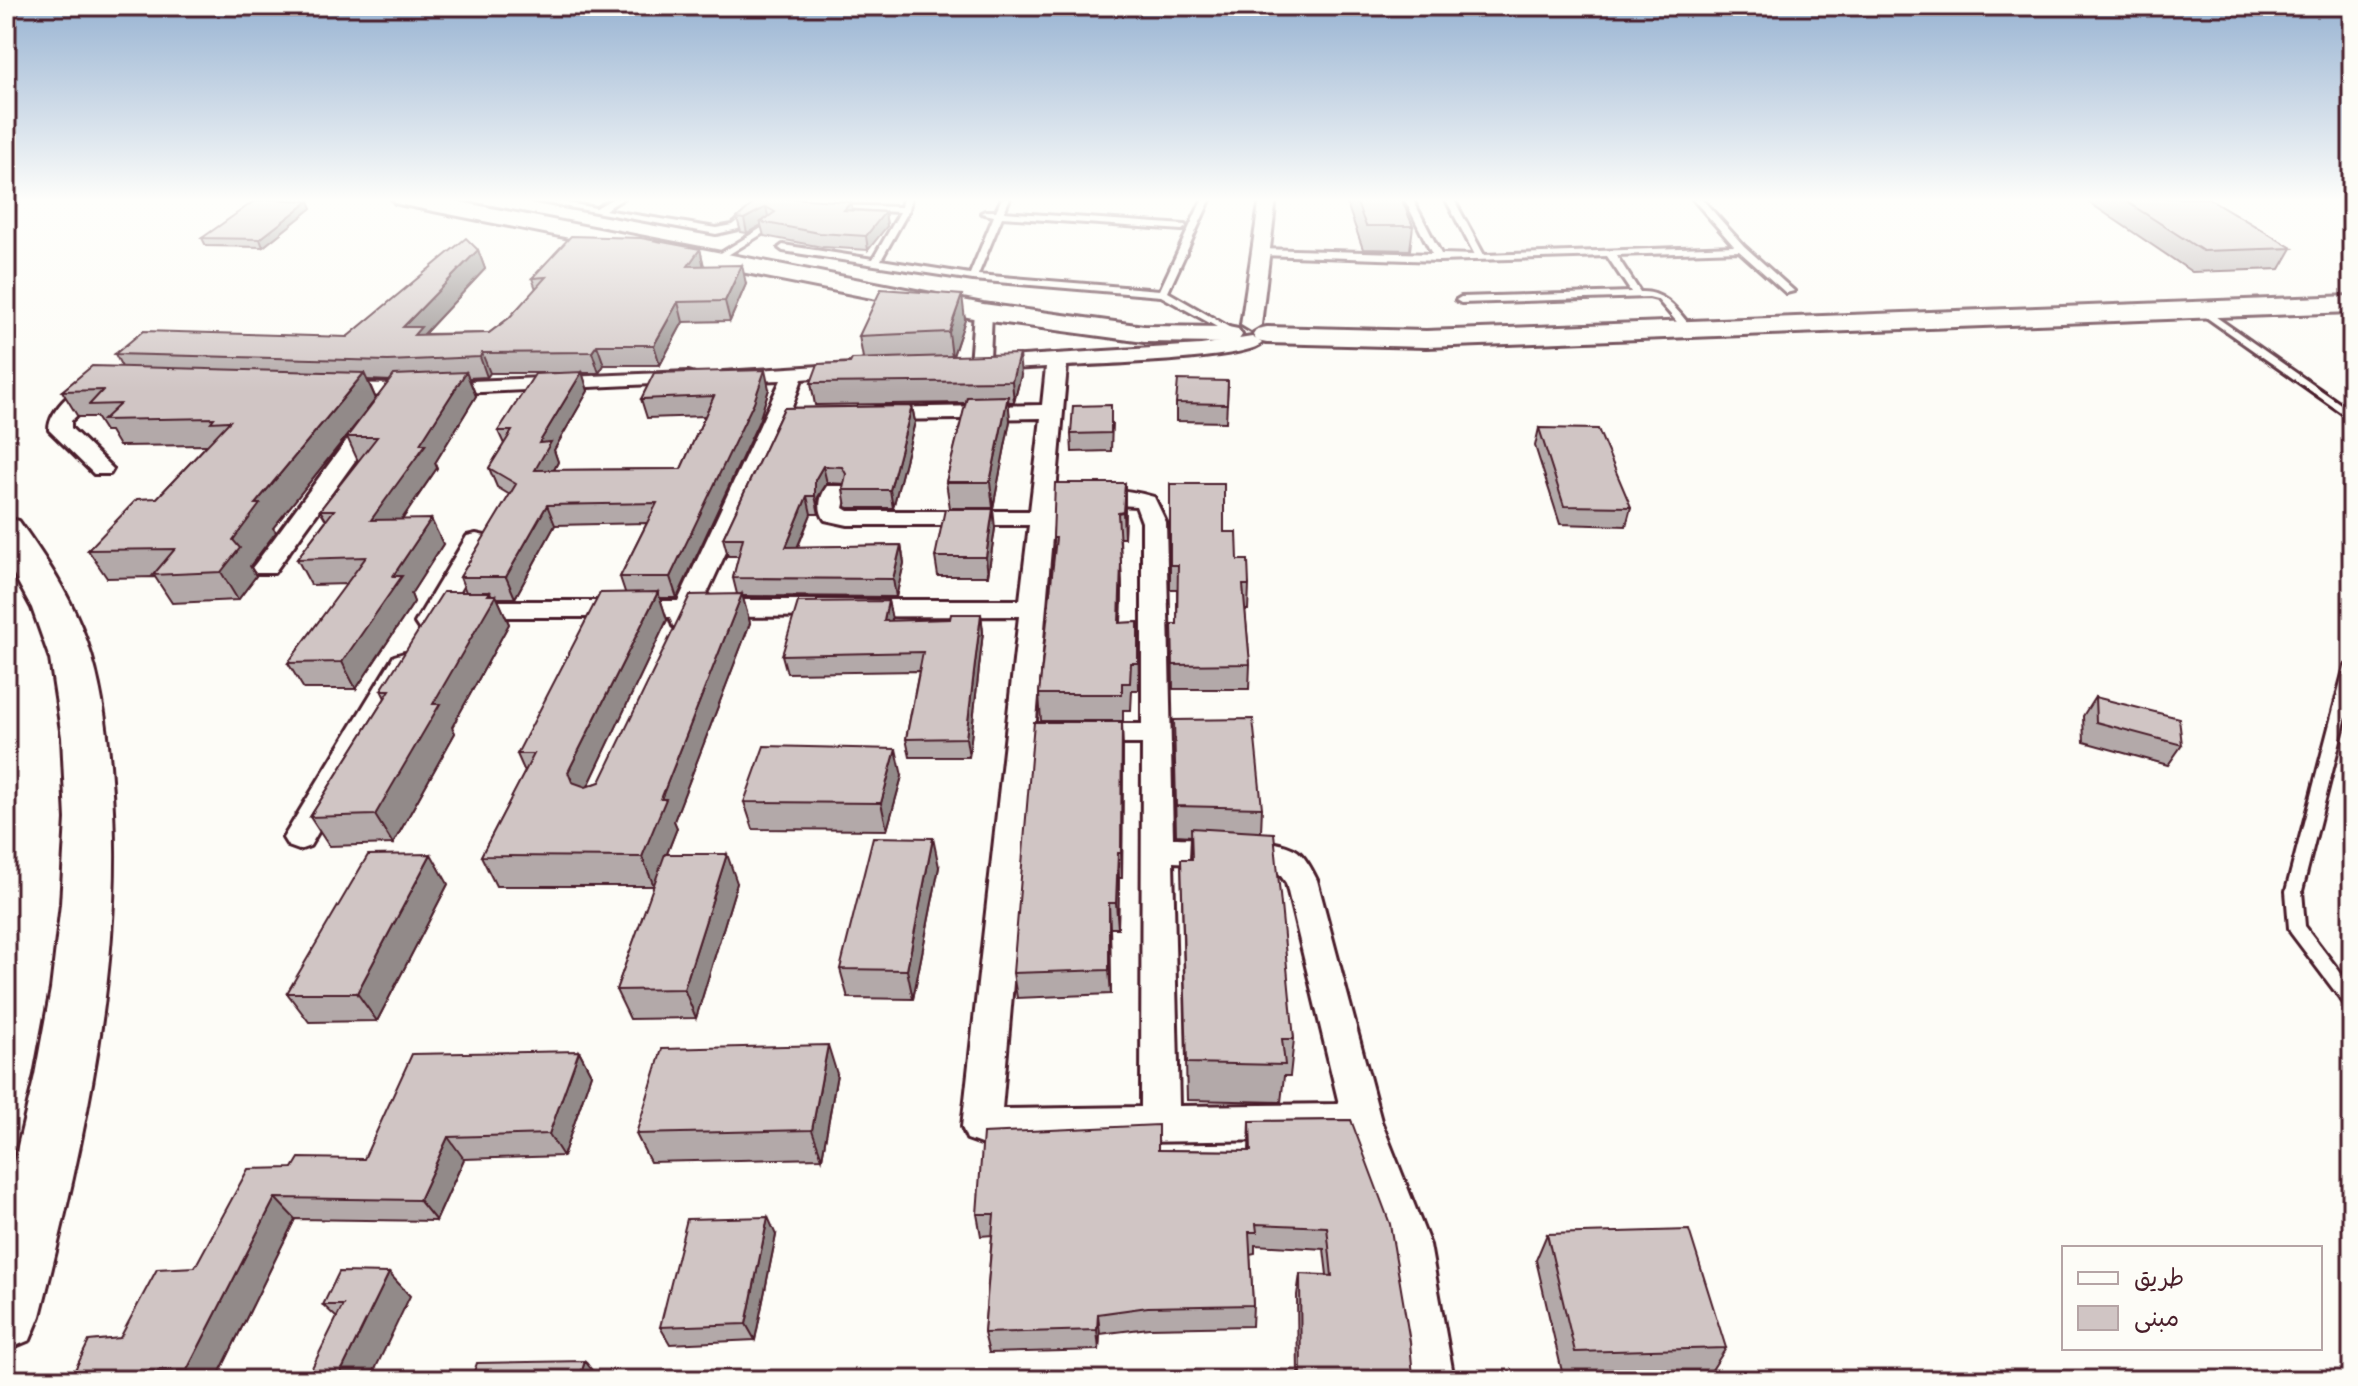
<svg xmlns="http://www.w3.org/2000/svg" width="2358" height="1386" font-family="Dekko,'Playpen Sans Arabic',sans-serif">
<rect width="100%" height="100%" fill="#fdfcf7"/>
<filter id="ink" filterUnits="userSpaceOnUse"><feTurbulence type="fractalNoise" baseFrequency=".0125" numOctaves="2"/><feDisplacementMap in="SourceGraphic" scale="16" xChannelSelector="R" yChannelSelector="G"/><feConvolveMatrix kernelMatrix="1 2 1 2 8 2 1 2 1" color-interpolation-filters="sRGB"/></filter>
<g filter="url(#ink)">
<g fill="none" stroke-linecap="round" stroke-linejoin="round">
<defs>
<path id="service" d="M519,198H539L596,208L614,198H624L605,210L716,228L732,225L751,210L758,212L738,229L716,234Z
M903,198H911L909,210L881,260L970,274L994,216L981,213L985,211H996L1002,198H1010L1004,212L1185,225L1186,227L1182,230L1002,217L978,275L1160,290L1203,198H1211L1168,292L1234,330L1226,332L1161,296L973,280L783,251L779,248L783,245L873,259L900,212L834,209L830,207L834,205L901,207Z
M1404,198H1412L1441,254L1475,255L1445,198H1453L1484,255L1734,246L1692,198H1701L1744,246L1794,291L1786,293L1739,251L1616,255L1640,292C1665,291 1677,310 1692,328L1687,331L1684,330L1657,299L1649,297L1461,303L1456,300L1461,297L1631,292L1607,256L1438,261L1261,255L1257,252L1261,249L1432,254Z
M768,224L775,226L718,261L711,259Z
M2199,305L2352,412V420L2196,310L2194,308Z
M2352,662V693L2302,891L2305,926L2352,988V1008L2346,1006L2291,933L2289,928L2286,891L2345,666Z"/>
<path id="minor" d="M1260,198H1276L1261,325L1251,331L1241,325Z
M983,306L992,312L990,358L1201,345L1252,337L1262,343C1247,360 1098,364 1067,366L1002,1109L1141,1107L1142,744H1085L1075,741L1071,734L1075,727L1085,724H1142V522L1136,506L1080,503L1076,498L1080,493C1104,487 1131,490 1154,497L1166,522L1173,838C1206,839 1265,835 1294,849C1304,854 1312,870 1317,880L1381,1121L1430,1245L1454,1380H1410L1388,1245L1349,1139L981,1144L967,1139L962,1127L1019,616L697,617L691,626L682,628L673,626L670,617H465L456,615L452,609L456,603L465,601H678L781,380L730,382L720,376L723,372L852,364L862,370L859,374L802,379L789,415L704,600H1020L1029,525H848L825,520C817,509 820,496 827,486H843L847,491L843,508L848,511H1030L1041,418L875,420L864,414L875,408L1042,405L1046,367L980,371L970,365L974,312ZM1173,862L1262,866L1276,869L1286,883L1339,1104L1179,1106Z
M688,372L695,374L698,378L695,382L397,396L334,395L324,389L334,383L397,384Z
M101,377L111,383L71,421V428L113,469L110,474H94L49,430C49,408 80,382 101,377Z
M374,413L385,419L274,573H256L252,568L256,563L366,414Z
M476,534L485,536L488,541L441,623L437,629L428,631L419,629L415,623L464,541L467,536Z
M404,653L414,656L418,662L310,846L299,850L288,846L283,838L288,830L394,656Z"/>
<path id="secondary" d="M391,198H440L983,304L1144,326L1228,327L1238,329L1242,335L1238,341L1228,343L1144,342L983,320L403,205L395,203Z
M2352,296V312L1426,347L1267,343L1257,341L1253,335L1257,329L1267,327L1426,331Z"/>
<path id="motorway" d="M6,198H20L15,205L6,208Z
M6,518L19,521C46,559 72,598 87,642C102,685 108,733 111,779C126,960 84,1141 40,1316L30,1340L6,1350V1196L35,1075L51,989L61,904L66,819L62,737L50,659L32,608L6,560Z"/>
</defs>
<!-- service casing -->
<use href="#service" stroke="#4a1f2b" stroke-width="6"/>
<!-- minor casing -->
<use href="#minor" stroke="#4a1f2b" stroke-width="6"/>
<!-- secondary casing -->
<use href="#secondary" stroke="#4a1f2b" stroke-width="6"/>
<!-- motorway casing -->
<use href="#motorway" stroke="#4a1f2b" stroke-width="6"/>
<!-- service -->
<use href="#service" fill="#fdfcf7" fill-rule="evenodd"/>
<!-- minor -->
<use href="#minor" fill="#fdfcf7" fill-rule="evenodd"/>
<!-- secondary -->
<use href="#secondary" fill="#fdfcf7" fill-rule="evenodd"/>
<!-- motorway -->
<use href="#motorway" fill="#fdfcf7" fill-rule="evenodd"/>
</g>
<!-- wall -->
<path fill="#b3a9a9" stroke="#4a1f2b" stroke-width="2" d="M1345,198H1401L1413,226L1410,250L1363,249Z
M2093,198H2208L2292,248L2280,269L2192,272L2090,203Z
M755,202L885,212L887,226L868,250L822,247L764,236L761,225L747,233L741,232L737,218Z
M312,208L263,247L206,246L202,238Z
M700,249L704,266L746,284L730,321L683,322L660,365H604L599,373H582L588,391L554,450L558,462L554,470L681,469L705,416L647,418L641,399L769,389L759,421L677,598H660L667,620L588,786L600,782L737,594L733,578L739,556H728L723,538L784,408L912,406L915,422L893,508H849L846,507L843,489L844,484L827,483L818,497L819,514H811L798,547L901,545L904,563L896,597L742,596L750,623L674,821L677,828L667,854L737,883L696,1018L630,1019L616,990L654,886H496L481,856L525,772L517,754L625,592L620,577L647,523L555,525L515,598H497L509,624L452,727L455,733L393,844L329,846L310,817L385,698L381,690L466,592L460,577L510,495L497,487L489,468L504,444L498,431L572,373H490L487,377L469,378L476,396L435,463L437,468L402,520L443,544L411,594L414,602L356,689H304L288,663L347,584L311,585L297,559L326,520L320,510L358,461L347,437L390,381L368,380L376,399L273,528L276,532L250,566L256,576L238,600L172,603L155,577L107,578L88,550L157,498L207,445L119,446L110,431H105L96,417H78L62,391L122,367L115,354L347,337L478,250L485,269L424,334L489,333L509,318L536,289L532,278Z
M965,320L953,356L1021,375L1014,402H1008L1010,421L993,508H950L946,482L966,403L815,405L811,383L850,363L863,358L859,336Z
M1228,381L1226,422L1176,421V403Z
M1112,423L1111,451L1072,452L1071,434Z
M1539,428L1631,507L1626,526L1560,524L1535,446Z
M1125,483V508L1124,538H1120L1122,590L1121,623L1138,622L1139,690H1132L1131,710H1123V721H1041L1039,694L1054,556L1053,538Z
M1170,484L1224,532L1249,585L1248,610H1245L1250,664L1249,689H1173L1172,624H1177V589H1170Z
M995,528L988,576H938L935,557Z
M888,601L892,621L950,619L981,614L983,632L969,757H910L906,739L919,671L787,673L782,655Z
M2095,697L2182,745L2168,765L2084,742L2083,716Z
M1123,747L1122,878H1119L1118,928H1110L1111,994L1017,998L1013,973Z
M1174,749L1262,808L1261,832L1294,1039L1290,1076H1284L1281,1102L1187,1100L1181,859H1190L1191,836L1176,835Z
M902,776L887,830L753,829L744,802Z
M939,867L913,999L848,998L840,969Z
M448,884L377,1021L309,1022L287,993Z
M579,1051L591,1074L563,1156L464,1159L436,1221L295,1219L216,1380H70L120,1338L195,1267L293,1168L364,1159Z
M837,1074L822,1158L650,1162L636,1134Z
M1351,1120L1413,1377L1412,1380H1298L1297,1295L1300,1274L1327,1275L1324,1249L1255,1245V1253L1250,1254L1253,1305L1252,1326L1149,1328L1100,1334L1099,1350L989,1353L984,1333L992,1235L981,1236L977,1214L1158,1150L1249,1151L1250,1121Z
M1547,1234L1726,1348L1710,1373L1563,1376L1536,1260Z
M776,1235L755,1340L670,1344L660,1327Z
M410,1296L337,1318L323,1305Z"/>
<!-- shaded-wall -->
<path fill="#928a89" stroke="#4a1f2b" stroke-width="2" d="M309,201L312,208L263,247L260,239Z
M851,202L853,216L844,210Z
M766,207L769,221L761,222V225L747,233L744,219Z
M885,212L887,226L868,250L866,236Z
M700,249L704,268L688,266Z
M478,250L485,269L424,334L429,347L403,327Z
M742,265L746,284L730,321L725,301Z
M962,295L965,320L952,358L949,332Z
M678,302L683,322L660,365L654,345Z
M597,345L604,365L599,373L592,352Z
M482,353L490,373L487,377L480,357Z
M1019,354L1021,375L1014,402L1012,381Z
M765,370L769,389L759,421L677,598L670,577Z
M466,372L476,396L435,463L437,468L384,545L371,520Z
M582,372L588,391L554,450L558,462L543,490L535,470L539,443Z
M364,373L376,399L273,528L276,532L250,566L256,576L238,600L221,572L233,540L255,504Z
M1008,396L1010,421L993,508L990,482Z
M912,406L915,422L893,508L890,490Z
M823,466L827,483L818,497L819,514L815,496V480Z
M1125,483V508L1124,538L1123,512Z
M807,496L811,514L790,565L786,547Z
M547,505L555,525L515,598L506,577Z
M993,509L995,528L988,576L986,557Z
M431,519L443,544L411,594L414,602L356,689L342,662L393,576Z
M901,545L904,563L896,597L893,579Z
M1121,563L1122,590L1120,649L1119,623Z
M490,592L494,600L496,595L509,624L452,727L455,733L393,844L375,815Z
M658,592L667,620L581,801L568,772Z
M742,594L750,623L674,821L677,828L654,886L642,857L661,799Z
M888,601L892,619L888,639L884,621Z
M981,614L983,632L969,757L966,738Z
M1122,722L1123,747L1122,878L1121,853Z
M896,749L902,776L887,830L881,803Z
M933,838L939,867L913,999L907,970Z
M1118,853L1119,878L1118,928L1116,903Z
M431,854L448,884L377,1021L357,993Z
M727,854L737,883L696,1018L684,989Z
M1109,903L1110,928L1111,994L1109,970Z
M828,1045L837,1074L822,1158L812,1130Z
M579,1051L591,1074L563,1156L549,1134Z
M448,1137L464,1159L436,1221L419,1200Z
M275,1198L295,1219L216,1380H199L187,1370Z
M768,1217L776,1235L755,1340L746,1324Z
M389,1273L410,1296L370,1380H337Z
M1098,1314L1100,1334L1099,1350L1097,1330Z
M585,1361L597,1377L596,1380H579Z
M130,1372L140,1380H126Z"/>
<!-- building -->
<path fill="#d0c5c4" stroke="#4a1f2b" stroke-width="2" d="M767,198H792L851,202L844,210L885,212L866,236L819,233L761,222L775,212L766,207L744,219L737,218L755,202Z
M1355,198H1401L1413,226H1366Z
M2121,198H2208L2292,248L2203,251Z
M269,199L309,201L260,239L202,238L253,202Z
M571,236L641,238L700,249L688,266L742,265L725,301L678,302L654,345H597L592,352L482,353L480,357L388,361L115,354L143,331L347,337L466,238L478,250L403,327H421L414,335L489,333L509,318L546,277L532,278Z
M881,289L962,295L949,332L859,336Z
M1019,354L1012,381L811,383L818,364L850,363L852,359Z
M92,366L364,373L255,504H260L233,540L240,548L221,572L153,575L175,549L88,550L137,499L157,498L230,421L211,422L214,418L103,420L120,404L89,405L103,390L62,391Z
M765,370L754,402L670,577H620L657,503L547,505L506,577H460L516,484L489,468L512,431H498L535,374L582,372L539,443L551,442L535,470L681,469L714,396L641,399L654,373Z
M466,372L420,444H426L371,520L431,519L393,576H402L342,662L288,663L366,557L297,559L334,510H320L377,437H347L394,375Z
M1178,380L1228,381L1227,404L1176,403Z
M1008,396L990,482H946L967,397Z
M1111,405V433L1071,434L1073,406Z
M912,406L890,490H845L843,489L846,474L842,467L823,466L815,480V496H807L786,547L901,545L893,579L733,578L743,538H723L784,408Z
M1539,428L1598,429L1631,507L1564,506Z
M1055,483H1125L1123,512L1118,513L1121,563L1119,623L1138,622V663H1131L1130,683H1122V694H1039L1056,538H1053Z
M1170,484H1224V532H1237L1238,560H1248L1249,585H1243L1250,664L1173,665L1172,624H1177L1178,565H1170Z
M945,509H993L986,557H935Z
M443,592H490L488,595H496L433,704H440L375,815L310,817L390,690H381Z
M658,592L568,772L572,782L586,787L600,782L690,595L742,594L661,799H666L642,857L481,856L534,754H517L600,593Z
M888,601L884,621L950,619L951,614H981L966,738L906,739L923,652L782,655L798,602Z
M2095,697L2179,718L2182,745L2096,722Z
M1253,719L1262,808L1176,806L1174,720Z
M1034,722H1122L1121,853H1118L1116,903H1109V970L1013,973Z
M764,746L896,749L881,803L744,802Z
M1191,828L1274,833L1294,1039H1282L1285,1065L1187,1063L1181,859H1192Z
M873,837L933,838L907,970L840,969Z
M431,854L357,993H287L368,855Z
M665,854H727L684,989L616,990Z
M828,1045L812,1130L636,1134L662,1049Z
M579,1051L549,1134L448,1137L419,1200L275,1198L187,1370L130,1372L126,1380H70L89,1341L120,1338L157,1269L195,1267L248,1169L293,1168L299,1158L364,1159L412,1054Z
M1351,1120L1390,1224L1410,1342L1413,1377L1384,1376V1380H1301L1300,1274L1332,1276L1327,1227L1256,1224L1257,1232H1249L1253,1305L1148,1307L1098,1314L1097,1330L984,1333L994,1214H977L983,1133L1158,1125V1150L1251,1151L1250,1121Z
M768,1217L746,1324L660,1327L687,1219Z
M1689,1230L1726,1348L1575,1352L1547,1234Z
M339,1272L389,1273L337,1380H306L343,1305H323Z
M585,1361L579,1380H471L477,1363Z
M1813,1374L1815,1380H1783L1781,1376Z"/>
</g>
<!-- sky -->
<linearGradient id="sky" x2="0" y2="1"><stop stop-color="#98b3d2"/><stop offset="0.51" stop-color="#fefefb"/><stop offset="1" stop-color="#fefefb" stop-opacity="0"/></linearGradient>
<rect width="2358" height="392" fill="url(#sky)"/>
<!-- margin -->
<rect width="2358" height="1386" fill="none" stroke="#fdfcf7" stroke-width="32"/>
<rect x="16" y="16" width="2326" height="1354" fill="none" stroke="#4a1f2b" stroke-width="3" filter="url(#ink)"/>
<!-- legend -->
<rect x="2062" y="1246" width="260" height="104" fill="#fdfcf7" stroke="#b5a4a5" stroke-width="2"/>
<rect x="2078" y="1272" width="40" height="12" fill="#fdfcf7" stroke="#b5a4a5" stroke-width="2"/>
<text x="2134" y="1286" font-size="24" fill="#4a1f2b">طريق</text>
<rect x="2078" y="1306" width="40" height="24" fill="#d0c5c4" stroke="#b5a4a5" stroke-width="2"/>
<text x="2134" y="1326" font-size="24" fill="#4a1f2b">مبنى</text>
</svg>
